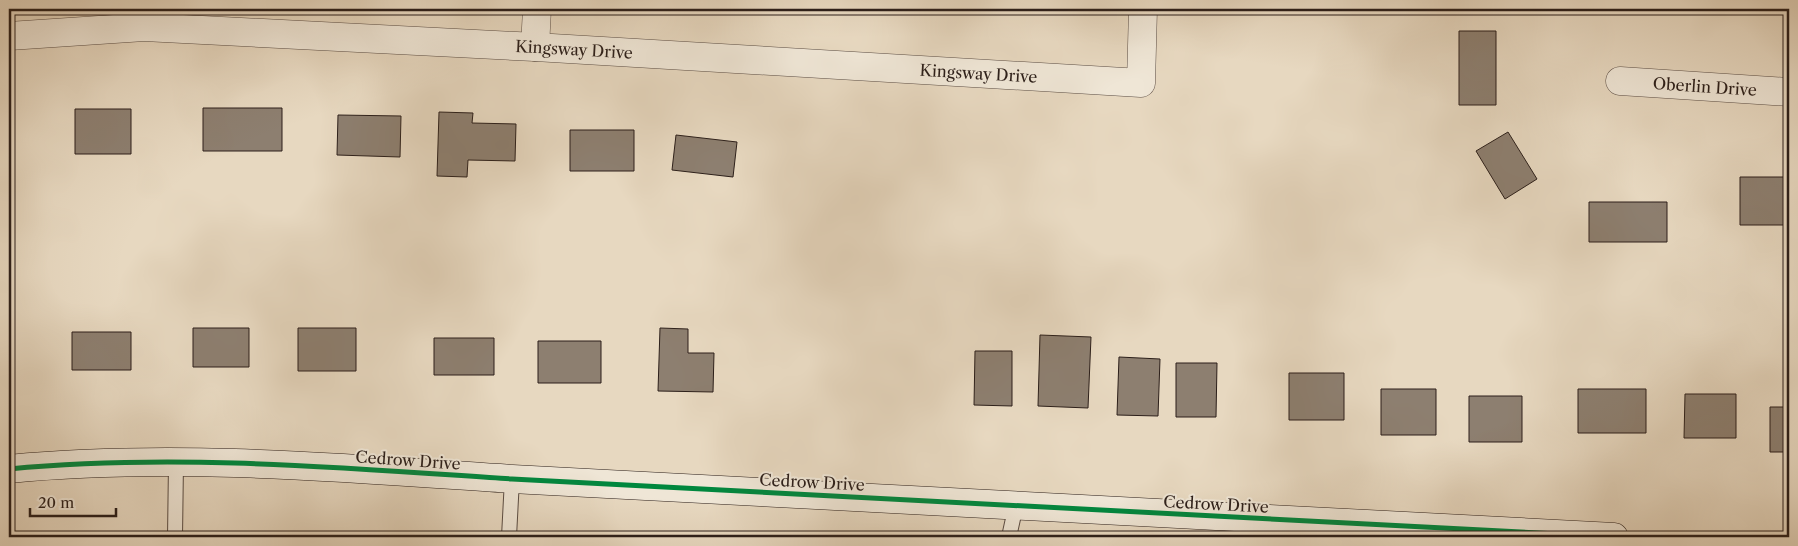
<svg xmlns="http://www.w3.org/2000/svg" width="1798" height="546" font-family="'Libre Caslon Text',serif">
<rect width="100%" height="100%" fill="#e7d8c0"/>
<filter id="stains"><feTurbulence type="fractalNoise" baseFrequency=".004" numOctaves="4"/><feColorMatrix values="0 0 0 0 .2 0 0 0 0 .09 0 0 0 0 .02 0 0 0 .5 -.17"/></filter>
<radialGradient id="worn" r=".72"><stop offset=".6" stop-color="#630" stop-opacity="0"/><stop offset="1" stop-color="#630" stop-opacity=".3"/></radialGradient>
<!-- building -->
<path fill="#8d7f70" stroke="#2c1f1a" d="M1459,31H1496V105H1459Z
M203,108H282V151H203Z
M75,109H131V154H75Z
M439,112L473,113L472,123L516,124L515,161L468,160L467,177L437,176Z
M338,115L401,116L400,157L337,155Z
M570,130H634V171H570Z
M1508,132L1537,179L1505,199L1476,151Z
M676,135L737,142L733,177L672,170Z
M1740,177H1789V225H1740Z
M1589,202H1667V242H1589Z
M193,328H249V367H193Z
M298,328H356V371H298Z
M660,328L688,329V353H714L713,392L658,391Z
M72,332H131V370H72Z
M1040,335L1091,337L1088,408L1038,406Z
M434,338H494V375H434Z
M538,341H601V383H538Z
M975,351H1012V406L974,405Z
M1119,357L1160,359L1158,416L1117,415Z
M1176,363H1217L1216,417H1176Z
M1289,373H1344V420H1289Z
M1381,389H1436V435H1381Z
M1578,389H1646V433H1578Z
M1685,394H1736V438H1684Z
M1469,396H1522V442H1469Z
M1770,407H1789V452H1770Z"/>
<g fill="none" stroke-linecap="round" stroke-linejoin="round">
<defs>
<path id="lane" d="M175,537L176,463
M509,537L512,479
M1009,537L1016,505"/>
<g id="street">
<path id="s1" d="M9,36L144,27L535,47L1141,83L1143,9"/>
<path d="M535,47L537,9"/>
<path id="s2" d="M1620,81L1789,92"/>
</g>
<path id="secondary" d="M9,469C174,453 347,468 512,479L1614,537"/>
</defs>
<!-- lane casing -->
<use href="#lane" stroke="#5b4d44" stroke-width="16"/>
<!-- street casing -->
<use href="#street" stroke="#5b4d44" stroke-width="29"/>
<!-- secondary casing -->
<use href="#secondary" stroke="#2c1f1a" stroke-width="29"/>
<!-- lane -->
<use href="#lane" stroke="#efe6d6" stroke-width="14"/>
<!-- street -->
<use href="#street" stroke="#efe6d6" stroke-width="28"/>
<!-- secondary -->
<use href="#secondary" stroke="#efe6d6" stroke-width="28"/>
<defs>
<path id="cycleway" d="M9,469C174,453 347,468 512,479L1614,537"/>
</defs>
<!-- cycleway casing -->
<use href="#cycleway" stroke="#efe6d6" stroke-width="8"/>
<!-- cycleway -->
<use href="#cycleway" stroke="#00873e" stroke-width="5"/>
</g>
<g text-anchor="middle" stroke-width="4" stroke-linejoin="round" paint-order="stroke">
<!-- street labels -->
<g font-size="16" fill="#2c1f1a" stroke="#efe6d6">
<text dy="6" stroke="none"><textPath href="#s1" startOffset="566">Kingsway Drive</textPath></text>
<text dy="6" stroke="none"><textPath href="#s1" startOffset="971">Kingsway Drive</textPath></text>
<text dy="6" stroke="none"><textPath href="#s2" startOffset="85">Oberlin Drive</textPath></text>
<text transform="translate(408 460) rotate(4)" y="6">Cedrow Drive</text>
<text transform="translate(812 482) rotate(3)" y="6">Cedrow Drive</text>
<text transform="translate(1216 504) rotate(3)" y="6">Cedrow Drive</text>
</g>
</g>
<!-- margin -->
<rect width="1798" height="546" fill="none" stroke="#e7d8c0" stroke-width="30"/>
<rect x="10" y="10" width="1778" height="526" fill="none" stroke="#2c1f1a" stroke-width="2.5"/>
<rect x="15" y="15" width="1768" height="516" fill="none" stroke="#2c1f1a"/>
<!-- scale -->
<path d="M30 508v8h86v-8" fill="none" stroke="#2c1f1a" stroke-width="2.5"/>
<text x="38" y="508" font-size="15" fill="#2c1f1a" stroke="#efe6d6" stroke-width="4" paint-order="stroke">20 m</text>
<rect width="100%" height="100%" filter="url(#stains)"/>
<rect width="100%" height="100%" fill="url(#worn)"/>
</svg>
